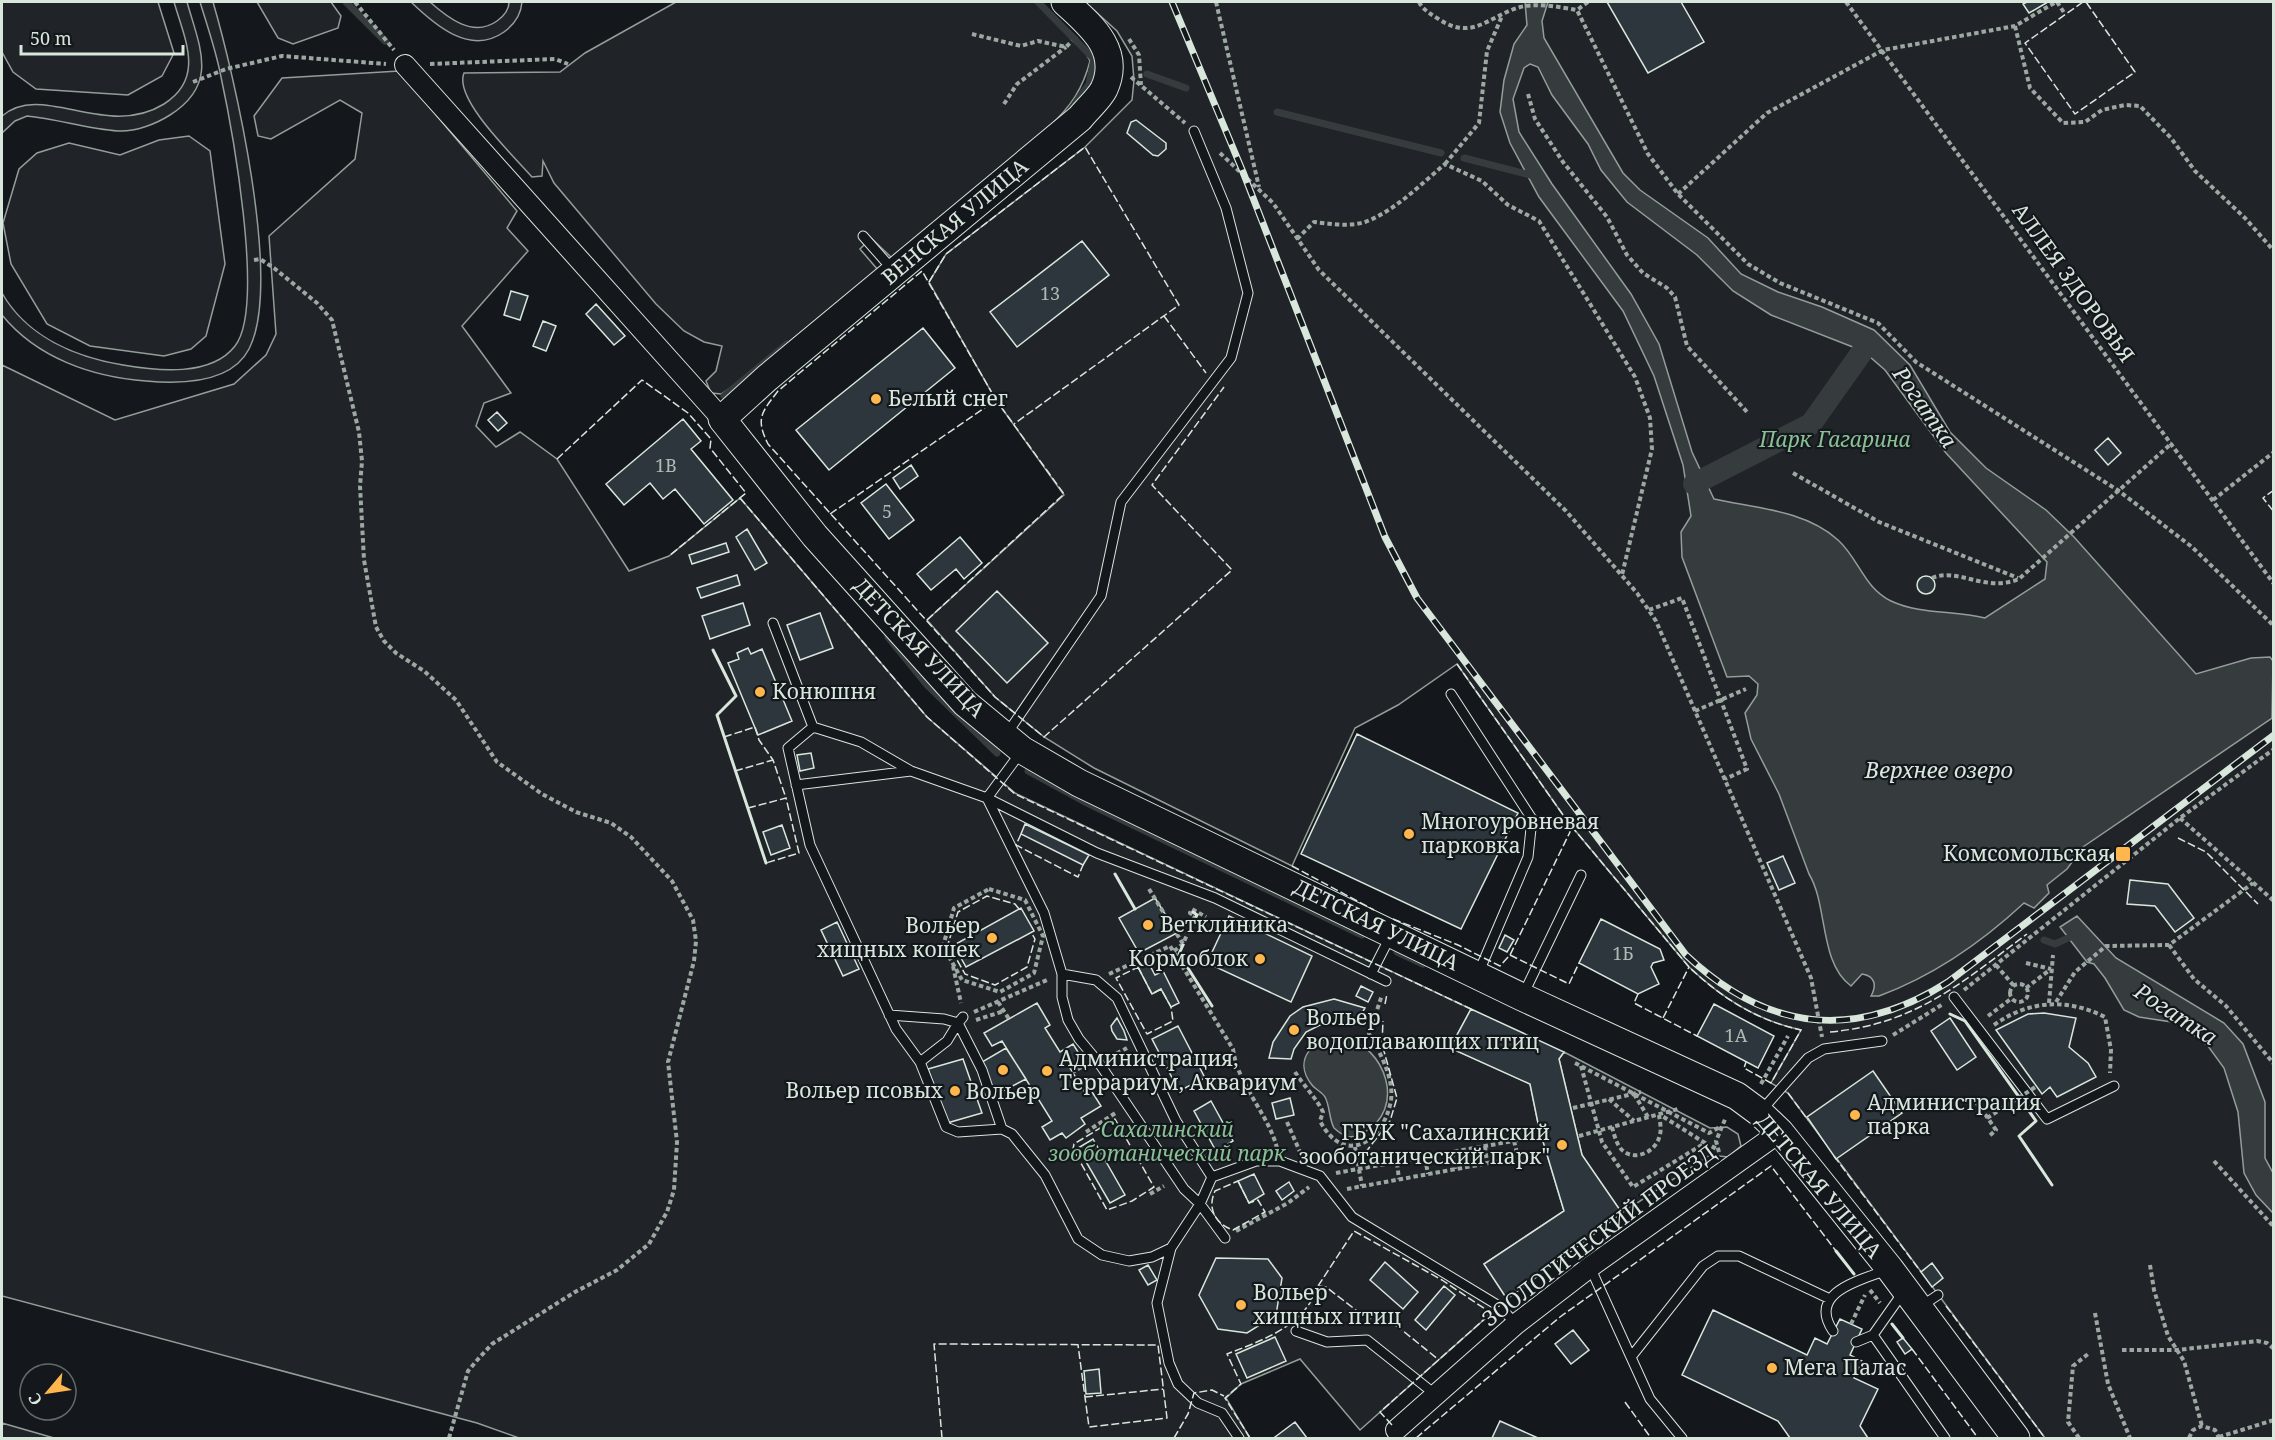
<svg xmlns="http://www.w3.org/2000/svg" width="2275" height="1440" font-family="'Noto Serif',serif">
<rect width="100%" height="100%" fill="#14181c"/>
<!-- green -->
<path fill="#202428" stroke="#939e99" stroke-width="1.5" d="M2,2H158L174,53L162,76L128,95L36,89L13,72L2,52Z
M174,2H187C200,48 219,84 170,115C156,124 135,132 118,131C87,129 58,119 27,116L15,121L2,133V116C42,81 106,140 164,104C205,78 185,40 174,2Z
M200,2H213C234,74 283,283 249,349C231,384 179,384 146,381C92,377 37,358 2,315V293C27,337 76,357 123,365C157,371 211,377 235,346C266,307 231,123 220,72C215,48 207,25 200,2Z
M257,2H331L341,16L338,28L293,44L278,38Z
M411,2H430C448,18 473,38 497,21C504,16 509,10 509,2H522C521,15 515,24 504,32C470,56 435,25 411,2Z
M676,2H1039L1077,38L1090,61C1083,89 1070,107 1050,126L892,258L871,238L860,249L878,270L742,380L721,394L711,393L706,381L716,371L722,346L704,342L684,331L656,304L554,183L543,161L542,176L532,177C515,157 453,99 464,73L560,72L585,53Z
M1085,2H2273V1438H2045L1788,1093L1771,1083L1801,1030C1756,1020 1722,998 1689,967L1568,822L1457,664L1398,705L1355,728L1292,866L1094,768L1044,737L995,697L927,620L1064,495L996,400L929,282L946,254L1085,147L1132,100L1134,80L1132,56L1117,31Z
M399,71L517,211L507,228L528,251L462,326L511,393L484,403L476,426L496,447L520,432L557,459L629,571L669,556L740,498L927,717L1015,793L1471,1009L1450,1048L1530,1084L1539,1128L1564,1211L1484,1264L1507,1299L1360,1430L1300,1359L1241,1384L1226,1398L1250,1438H519L477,1423L2,1296V365L115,420L234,384L266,355L276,334L269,236L355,159L362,113L340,100L271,139L258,136L254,116L282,78Z
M189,136L210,151L225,264L206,336L191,349L164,356L90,346L47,324L11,264L3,223L19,169L37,153L69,143L120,155L159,140Z
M1564,1052L1710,1128L1727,1127L1738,1134L1741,1146L1728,1157L1710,1155L1622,1213L1582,1155L1559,1059Z
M2,1423L54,1438H2Z"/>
<!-- water -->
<path fill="#363b3e" stroke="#939e99" stroke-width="1.5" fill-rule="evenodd" d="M1525,2H1548L1542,21L1544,38L1623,173L1640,190L1708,238L1741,274L1778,292L1822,307L1874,330L1910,365L1950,432L1986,468L2046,510L2074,537L2196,674L2251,658L2270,657L2273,661L2272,718L2083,847L2067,869L2047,885L2049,893L2034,908L2024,903C1982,942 1933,976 1879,996H1871C1877,985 1875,976 1862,974L1851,986C1819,963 1828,905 1809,874L1779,794L1751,739L1745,713L1757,695L1758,684L1749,676L1727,677L1682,557L1681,532L1691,516L1683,465L1654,376L1623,311L1539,197L1510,143L1500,112L1504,80L1514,44L1527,25ZM1530,64L1538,67L1552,95L1588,144L1601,170L1627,202L1697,255L1733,291L1771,315L1863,351L1885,370L1946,453L2047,562L2045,579L1985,618C1954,610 1921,615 1891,601C1864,588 1859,559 1838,540C1805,510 1755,508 1714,499L1692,452L1659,344L1631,294L1552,184L1519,132L1513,99L1524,68Z
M2077,916L2116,958L2224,1023L2243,1044L2265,1102V1158L2273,1173V1213L2256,1195L2244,1173L2238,1112L2224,1068L2208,1046L2178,1023L2139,1017L2124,1010L2105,978L2094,964L2087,962L2060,927Z
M1341,1036C1387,1046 1407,1110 1363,1133C1351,1140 1344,1137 1334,1128C1329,1119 1330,1106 1325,1097C1322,1092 1315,1089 1312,1085C1291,1059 1315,1037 1341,1036Z"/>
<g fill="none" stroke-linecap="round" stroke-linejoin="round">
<!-- stream -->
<path stroke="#363b3e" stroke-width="7" d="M346,2L385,41
M1038,2L1094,59L1089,84L1072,108
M1147,74L1186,88
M1277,112L1441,153
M1464,158L1534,176
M724,396L787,344
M888,637L927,685L997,753
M1028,771L1085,802L1362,935
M2044,940L2055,944L2077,934
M1397,952L1423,964"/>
<!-- canal -->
<path stroke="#363b3e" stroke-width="22" d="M1694,484L1811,424L1869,342"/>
</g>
<!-- building -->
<path fill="#2c363c" stroke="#d8e6dc" stroke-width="1.5" d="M1607,2H1681L1704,42L1648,73Z
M2027,2H2048L2029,13L2023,4Z
M1136,120L1166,143V149L1158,156L1153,155L1127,133L1131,122Z
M1082,241L1109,275L1017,347L990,312Z
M511,291L528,296L520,320L504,315Z
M596,304L625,336L614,345L586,314Z
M543,321L556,326L546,351L533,346Z
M923,328L955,368L829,470L796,430Z
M497,412L507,423L498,431L488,420Z
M683,419L701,441L691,449L733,500L704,524L675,489L663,499L650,483L624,505L606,484Z
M2108,438L2121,453L2108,465L2095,450Z
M911,465L918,476L900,489L893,478Z
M886,484L914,520L889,539L861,503Z
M747,529L767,563L755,570L736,537Z
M960,537L982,563L964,579L956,569L931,590L917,574Z
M726,543L729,552L692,564L689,555Z
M737,575L740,585L701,598L697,588Z
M1917 585a9 9 0 1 1 18 0a9 9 0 1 1-18 0Z
M997,591L1048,643L1007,683L956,631Z
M743,603L750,625L710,639L702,616Z
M820,613L833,648L800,660L787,625Z
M748,648L751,654L762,649L792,721L758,735L728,663L739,659L737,653Z
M1357,734L1518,813L1461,929L1301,854Z
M811,753L814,768L800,771L797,755Z
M1025,824L1089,855L1083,865L1021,834Z
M782,825L790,848L771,855L763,832Z
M1783,856L1795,883L1779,890L1767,863Z
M2130,880L2168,884L2194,918L2175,932L2155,906L2127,904Z
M1155,898L1177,933L1139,953L1119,918Z
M1021,908L1034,931L966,967L954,945Z
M1229,916L1312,956L1291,1002L1207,963Z
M1601,919L1660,949L1664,960L1653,963L1651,967L1659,984L1638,994L1579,963Z
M837,922L859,969L843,976L821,930Z
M1505,935L1514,940L1507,952L1499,948Z
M1148,962L1155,975L1163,971L1179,1003L1171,1007L1161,989L1152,994L1138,967Z
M1361,986L1373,992L1368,1002L1356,996Z
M1334,999L1365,1008L1354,1026L1334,1021L1324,1023L1306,1032L1294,1049L1291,1059L1269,1058L1273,1042L1290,1016L1303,1007Z
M1037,1003L1050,1025L1045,1028L1060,1052L1073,1044L1083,1060L1070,1068L1084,1091L1089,1087L1101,1106L1081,1118L1085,1124L1066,1138L1062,1133L1050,1140L1042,1127L1052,1121L1002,1041L992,1046L984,1033Z
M1714,1004L1774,1036L1758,1068L1697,1036Z
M1471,1009L1564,1052L1559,1059L1582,1155L1622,1213L1507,1299L1484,1264L1564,1211L1539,1128L1530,1084L1450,1048Z
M2044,1013L2076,1018L2069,1047L2088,1063L2096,1077L2057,1097L2050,1087L2042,1094L1996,1030L2028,1014Z
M1117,1018L1124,1031L1127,1040L1117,1039L1112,1031L1111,1026Z
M1950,1018L1976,1057L1957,1070L1931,1031Z
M1178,1026L1205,1078L1179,1091L1152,1039Z
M1006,1048L1026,1079L995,1095L982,1062Z
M963,1059L982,1113L947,1123L928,1069Z
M1873,1071L1902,1113L1836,1159L1807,1117Z
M1290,1098L1294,1115L1276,1119L1272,1103Z
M1211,1101L1233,1141L1216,1151L1194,1111Z
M1093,1139L1125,1195L1110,1203L1078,1148Z
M1254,1174L1264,1194L1249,1203L1238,1181Z
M1289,1182L1294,1191L1282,1200L1276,1191Z
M1216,1258L1268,1259L1282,1278L1276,1315L1247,1333L1218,1329L1199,1295Z
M1385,1262L1418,1292L1403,1309L1370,1280Z
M1932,1263L1943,1278L1932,1287L1921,1272Z
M1148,1265L1157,1280L1148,1285L1139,1270Z
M1444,1286L1455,1295L1426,1330L1415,1320Z
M1713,1310L1807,1355L1815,1338L1827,1344L1840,1319L1862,1329L1850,1355L1862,1361L1854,1378L1878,1389L1860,1426L1868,1438H1790L1778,1421L1682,1375Z
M1573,1330L1589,1350L1571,1364L1555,1344Z
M1275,1337L1286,1361L1247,1378L1236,1354Z
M1903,1338L1912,1349L1905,1354L1897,1342Z
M1099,1369L1101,1393L1086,1394L1084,1371Z
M1500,1421L1538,1438H1492Z
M1295,1422L1307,1438H1276L1275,1437Z"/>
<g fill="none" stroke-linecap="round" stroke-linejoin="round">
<defs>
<path id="lane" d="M863,236L893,270
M773,623L813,727L861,742L911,771L987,798L1097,853L1215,898L1386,981
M1451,694L1532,819L1528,857L1478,974
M813,727L788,748L810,845L896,1029L920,1062L946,1127L958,1132L1002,1129L1012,1134L1045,1175L1078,1239L1102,1255L1129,1261L1152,1257L1171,1248L1200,1204L1212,1177L1256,1161H1280L1320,1176L1352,1217L1499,1306L1516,1324
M1006,735L1101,596L1121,502L1231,358L1248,293L1226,208L1194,131
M796,785L911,771
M987,798L1044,913L1062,974V997L1068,1020L1079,1039L1099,1063L1184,1189L1200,1204L1225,1238
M987,798L1021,752
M1062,974L1096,980L1117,998L1176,1121L1212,1177
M1371,974L1391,935
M1523,995L1581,875
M1954,997L2047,1119L2114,1086
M889,1015L944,1019L958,1023L947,1041L920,1062
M963,1017L958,1023L982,1070L1002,1129
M1761,1111L1808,1058L1824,1049L1882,1041
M1171,1248L1157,1303L1169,1363L1178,1384L1198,1403L1222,1413L1239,1438
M1590,1267L1650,1399L1682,1438
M1920,1307L1938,1295
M1296,1331L1327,1342L1367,1340L1436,1395
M1833,1331C1807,1292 1861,1280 1887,1270
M1873,1335L1945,1438
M1856,1342L1873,1335L1904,1291
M1631,1357L1703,1266L1718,1256H1739L1830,1299"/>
<path id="street" d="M405,65L722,419
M1396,1430L1516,1324L1590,1267L1780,1132"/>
<path id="secondary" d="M1065,2C1090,25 1122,50 1104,89C1099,99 1087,109 1080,118L767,378L722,419L815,536L965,703L1022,750L1079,783L1522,997L1737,1096L1760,1113L1780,1132L1890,1269L2016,1438"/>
</defs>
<!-- lane casing -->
<use href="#lane" stroke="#d8e6dc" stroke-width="11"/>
<!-- street casing -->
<use href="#street" stroke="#d8e6dc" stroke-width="22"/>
<!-- secondary casing -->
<use href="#secondary" stroke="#d8e6dc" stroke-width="29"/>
<!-- path -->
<path stroke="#9da8a2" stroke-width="4" stroke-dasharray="4.5 3" stroke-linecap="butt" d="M355,2L394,50
M1216,2L1259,187
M1419,2C1423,10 1431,14 1440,20C1472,40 1487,18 1517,8C1534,2 1560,7 1577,10
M1588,2L1577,10L1648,154L1678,194L1748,264L1780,283L1878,323L1916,362L2119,491L2192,547L2274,626
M1846,2L2274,584
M2057,2L2065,14
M2015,26L2030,88L2063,123L2085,122L2102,110L2125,105L2140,106L2171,138L2195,171L2245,218L2274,251
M972,34L1021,46L1038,41L1066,47L1072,41
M1129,39L1139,55L1141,85
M430,64L555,59L568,64
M1131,77L1185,123
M193,82L226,69L282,56L386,64
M1528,94L1535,119L1563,162L1607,217L1627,255L1643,273L1667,288L1675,297L1687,346L1748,413
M1004,104L1017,84L1066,47
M1220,153L1273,203L1319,270L1566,511L1637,593L1656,621L1811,978L1822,1037
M1445,164L1479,123L1487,51L1502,16
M1678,194L1767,113L1883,50L2015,26L2056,2
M1297,239L1314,222C1331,224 1349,227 1365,222C1395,211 1421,184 1445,164L1482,181L1508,205L1539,221L1635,377L1650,418L1652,449L1622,575
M254,260L260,259L274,268L317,303L332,320L359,432L362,461L360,486L364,560L376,627L384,641L396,653L424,671L456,700L497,762L542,794L576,812L611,823L631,837L672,881L693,920L696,941L694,961L668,1062L677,1142L674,1190L667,1212L649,1244L617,1270L575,1292L492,1344L479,1358L468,1371L449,1438
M1793,473L1879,522L2018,578
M2213,500L2274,452
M1932,578C1958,567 1985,593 2019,579L2172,443
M1649,610L1682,598L1747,769L1725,779
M1695,711L1746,689
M2180,818L2274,901
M989,889L1025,900L1043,936L1034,973L1000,992L962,980L943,946L954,908Z
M1149,889L1183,944
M2169,945L2194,979L2226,1006L2274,1064
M1174,951L1183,944L1195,916L1190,913L1192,909L1206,917
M2026,963L2051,969
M1996,965L2014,986
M953,966L961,1003
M1109,974L1170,946L1233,1049C1238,1086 1268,1113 1277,1148
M2010 993a9 9 0 1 1 18 0a9 9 0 1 1-18 0Z
M2026,988L2051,969
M1964,990L2180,818L2274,749
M998,1002L1009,1019
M2056,1002L2075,972L2106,946L2169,945L2253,883
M2049,1003L2053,955
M974,1012L1047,980
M1988,1016L2012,998
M976,1020L1004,1011
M1994,1025C2029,1000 2067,998 2105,1017L2111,1050L2110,1073
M1893,1035L1943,1004
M1110,1057L1127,1048
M1575,1063L1709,1133L1720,1127
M1581,1066L1602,1142L1633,1187L1705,1143L1659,1114
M1073,1067L1075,1071L1083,1066
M1295,1072C1304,1086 1317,1099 1323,1112L1320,1121C1344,1167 1384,1142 1391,1100C1394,1078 1380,1052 1369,1034L1382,995
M1761,1084L1788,1036
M1634,1094L1648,1117
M1609,1099L1634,1121
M1573,1108L1641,1092
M1970,1110L1978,1104L1996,1130L1988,1137
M1287,1122L1300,1152
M1612,1127C1614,1134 1616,1143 1621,1149C1633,1162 1654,1153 1659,1138C1662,1131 1660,1122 1659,1115
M1086,1132L1117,1112
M1579,1136L1678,1109
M1514,1141L1518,1157
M1705,1143L1717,1149
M1485,1146L1487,1163
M1355,1147L1362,1186
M1719,1152L1716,1141L1726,1117
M1452,1153L1455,1169
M1425,1158L1428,1174
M2214,1161L2274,1227
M1397,1163L1399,1179
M1336,1173L1535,1137
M1347,1189L1538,1154
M1150,1194L1164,1186
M1236,1231L1288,1203L1309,1187
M2150,1265L2154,1290L2168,1336L2184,1361L2202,1426
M1870,1290L1880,1303
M2095,1313L2108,1384L2130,1438
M1851,1324L1865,1295
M2122,1350H2177L2257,1341L2267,1343L2274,1349
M2219,1437L2274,1420
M2079,1438L2068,1422L2073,1366L2088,1354
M2189,1438L2193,1430L2202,1426L2215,1430L2219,1438"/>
<!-- lane -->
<use href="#lane" stroke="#14181c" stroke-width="9"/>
<!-- street -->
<use href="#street" stroke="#14181c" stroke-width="20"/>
<!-- secondary -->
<use href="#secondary" stroke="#14181c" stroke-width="27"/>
<defs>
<path id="rail" d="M1172,2L1243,172L1385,537L1417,598L1686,955C1767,1031 1853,1042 1948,982L2274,735"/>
</defs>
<!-- rail casing -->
<use href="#rail" stroke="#d8e6dc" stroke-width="7"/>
<!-- rail -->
<use href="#rail" stroke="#14181c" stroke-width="4.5" stroke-dasharray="14" stroke-linecap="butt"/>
<!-- path-bridge -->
<path stroke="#9da8a2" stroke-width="4" stroke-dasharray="4.5 3" stroke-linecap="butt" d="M1987,1118L2037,1086"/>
<!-- fence -->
<path stroke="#d8e6dc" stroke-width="1.5" stroke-dasharray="8 3" stroke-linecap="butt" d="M2083,2L2025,43L2075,114L2135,72L2086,2
M929,282L946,254L1085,147L1179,305L1014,424
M1164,316L1206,373
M557,459L642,380L688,413L711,439L710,448L746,493L669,556
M2274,490L2263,498L2274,512
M740,498L927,717L1015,794L1471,1009
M830,514L996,400
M927,620L1064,494L996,400L922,271L778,391C762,412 755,418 768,444L995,697L1044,737L1232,570L1152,485L1224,387
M1457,664L1568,822L1689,967C1722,998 1756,1020 1801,1030L1771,1083L1744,1068L1746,1062
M724,737L755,727L759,740L773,760L786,798
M735,771L773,760
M748,808L786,798L799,853L766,863
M1021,834L1016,845L1078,877L1083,865
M2178,838L2206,852L2258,904
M1292,866L1374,910
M1019,909L1015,904L987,896L958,912L948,944L965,974L995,985L1027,967L1035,939L1031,932
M1393,919L1458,945L1500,966L1510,955L1570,832L1569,824
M1510,955L1569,984L1579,963
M1138,967L1152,994L1161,989L1171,1007L1173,1021L1147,1034L1116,978Z
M1638,994L1634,1003L1697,1036
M1385,1004L1387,994
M1663,1018L1689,967
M1830,1032C1916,1024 1961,983 2027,934
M1788,1093L1808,1120
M1115,1119L1154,1187L1132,1201L1107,1210L1073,1149L1074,1144Z
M1365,1153L1390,1121L1397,1098L1382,1044L1383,1021
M1834,1156L1921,1272
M1238,1181L1249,1203L1258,1200L1265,1212L1233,1230C1215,1224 1207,1208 1215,1191Z
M1318,1286L1354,1231L1442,1280L1491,1313
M1946,1306L2045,1438
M1912,1349L1978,1438
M1085,1397L1163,1389
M1625,1402L1651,1438
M1392,1425L1380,1412L1507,1299
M942,1438L934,1344L1158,1345L1167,1418L1089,1427L1078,1345
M1174,1438L1188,1414L1194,1393L1212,1390L1224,1396
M1250,1438L1225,1398L1241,1384L1227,1354C1263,1340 1305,1326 1318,1286L1326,1287L1365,1317L1397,1326L1439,1360
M1416,1438L1560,1317L1771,1166L1836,1251"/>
<!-- wall -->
<path stroke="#d8e6dc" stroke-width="3" d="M713,650L736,696L717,715L766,863
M1115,874L1135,909
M1193,912L1197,915L1193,923
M1183,945L1179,954L1212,1006
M1950,1014L1965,1021L2036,1121L2019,1136L2052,1185
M1836,1251L1854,1274
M1892,1324L1903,1338"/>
</g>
<!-- markers -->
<g fill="#ffb74d" stroke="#14181c" stroke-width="2">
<circle cx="876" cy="399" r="6"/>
<circle cx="760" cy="692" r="6"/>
<circle cx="1409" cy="834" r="6"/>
<rect x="2115" y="846" width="16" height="16" rx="3"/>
<circle cx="1148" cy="925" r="6"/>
<circle cx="992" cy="938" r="6"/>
<circle cx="1260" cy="959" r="6"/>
<circle cx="1294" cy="1030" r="6"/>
<circle cx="1003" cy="1070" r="6"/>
<circle cx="1047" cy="1071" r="6"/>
<circle cx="955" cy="1091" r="6"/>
<circle cx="1855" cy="1115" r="6"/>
<circle cx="1562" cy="1145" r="6"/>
<circle cx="1241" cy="1305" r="6"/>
<circle cx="1772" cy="1368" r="6"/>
</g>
<g text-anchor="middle" stroke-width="4.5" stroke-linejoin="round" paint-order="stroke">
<!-- number labels -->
<g font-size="18" fill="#adbab4">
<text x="1050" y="300">13</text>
<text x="666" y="472">1В</text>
<text x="887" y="518">5</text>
<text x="1623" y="960">1Б</text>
<text x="1736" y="1042">1А</text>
</g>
<!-- street labels -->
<g font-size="21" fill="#d8e6dc" stroke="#14181c">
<text transform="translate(955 222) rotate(-40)" y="7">ВЕНСКАЯ УЛИЦА</text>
<text transform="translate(2073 283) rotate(54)" y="7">АЛЛЕЯ ЗДОРОВЬЯ</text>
<text transform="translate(919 648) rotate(47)" y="7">ДЕТСКАЯ УЛИЦА</text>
<text transform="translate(1376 925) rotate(26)" y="7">ДЕТСКАЯ УЛИЦА</text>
<text transform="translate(1819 1186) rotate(50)" y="7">ДЕТСКАЯ УЛИЦА</text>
<text transform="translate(1599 1236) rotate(-37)" y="7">ЗООЛОГИЧЕСКИЙ ПРОЕЗД</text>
</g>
<!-- poi labels -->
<g font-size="21" fill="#d8e6dc" stroke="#14181c" text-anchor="start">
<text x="888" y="406">Белый снег</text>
<text x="772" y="699">Конюшня</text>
<text x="1421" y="829">Многоуровневая<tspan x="1421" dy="24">парковка</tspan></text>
<text x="2110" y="861" text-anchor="end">Комсомольская</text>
<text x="1160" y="932">Ветклиника</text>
<text x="980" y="933" text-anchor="end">Вольер<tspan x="980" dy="24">хищных кошек</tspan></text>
<text x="1248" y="966" text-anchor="end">Кормоблок</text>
<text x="1306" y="1025">Вольер<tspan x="1306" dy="24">водоплавающих птиц</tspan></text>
<text x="1059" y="1066">Администрация,<tspan x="1059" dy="24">Террариум, Аквариум</tspan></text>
<text x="943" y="1098" text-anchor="end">Вольер псовых</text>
<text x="1003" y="1099" text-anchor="middle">Вольер</text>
<text x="1867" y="1110">Администрация<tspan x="1867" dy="24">парка</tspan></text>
<text x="1550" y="1140" text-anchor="end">ГБУК "Сахалинский<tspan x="1550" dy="24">зооботанический парк"</tspan></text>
<text x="1253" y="1300">Вольер<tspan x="1253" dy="24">хищных птиц</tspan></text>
<text x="1784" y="1375">Мега Палас</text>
</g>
<!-- park labels -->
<g font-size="21" font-style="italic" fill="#8ac095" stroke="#14181c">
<text x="1835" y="447">Парк Гагарина</text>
<text x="1167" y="1137">Сахалинский<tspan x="1167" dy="24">зооботанический парк</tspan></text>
</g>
<!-- water labels -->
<g font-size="22" font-style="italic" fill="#d8e6dc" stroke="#14181c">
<text transform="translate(1925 407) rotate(55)" y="8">Рогатка</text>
<text x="1939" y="778">Верхнее озеро</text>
<text transform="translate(2176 1014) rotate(33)" y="8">Рогатка</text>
</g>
</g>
<!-- border -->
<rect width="2275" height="1440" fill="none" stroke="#d8e6dc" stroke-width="6"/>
<!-- north arrow -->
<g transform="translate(48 1392) rotate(241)"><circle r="28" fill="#14181c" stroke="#626a69" stroke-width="1.5"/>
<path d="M0-4.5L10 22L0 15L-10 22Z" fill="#ffb74d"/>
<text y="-9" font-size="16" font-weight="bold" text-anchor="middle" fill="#d8e6dc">С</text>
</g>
<!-- scale -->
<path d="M21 45v9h162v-9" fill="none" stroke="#d8e6dc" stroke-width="3"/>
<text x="30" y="45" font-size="18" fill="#d8e6dc" stroke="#14181c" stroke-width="4.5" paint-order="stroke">50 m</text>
</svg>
